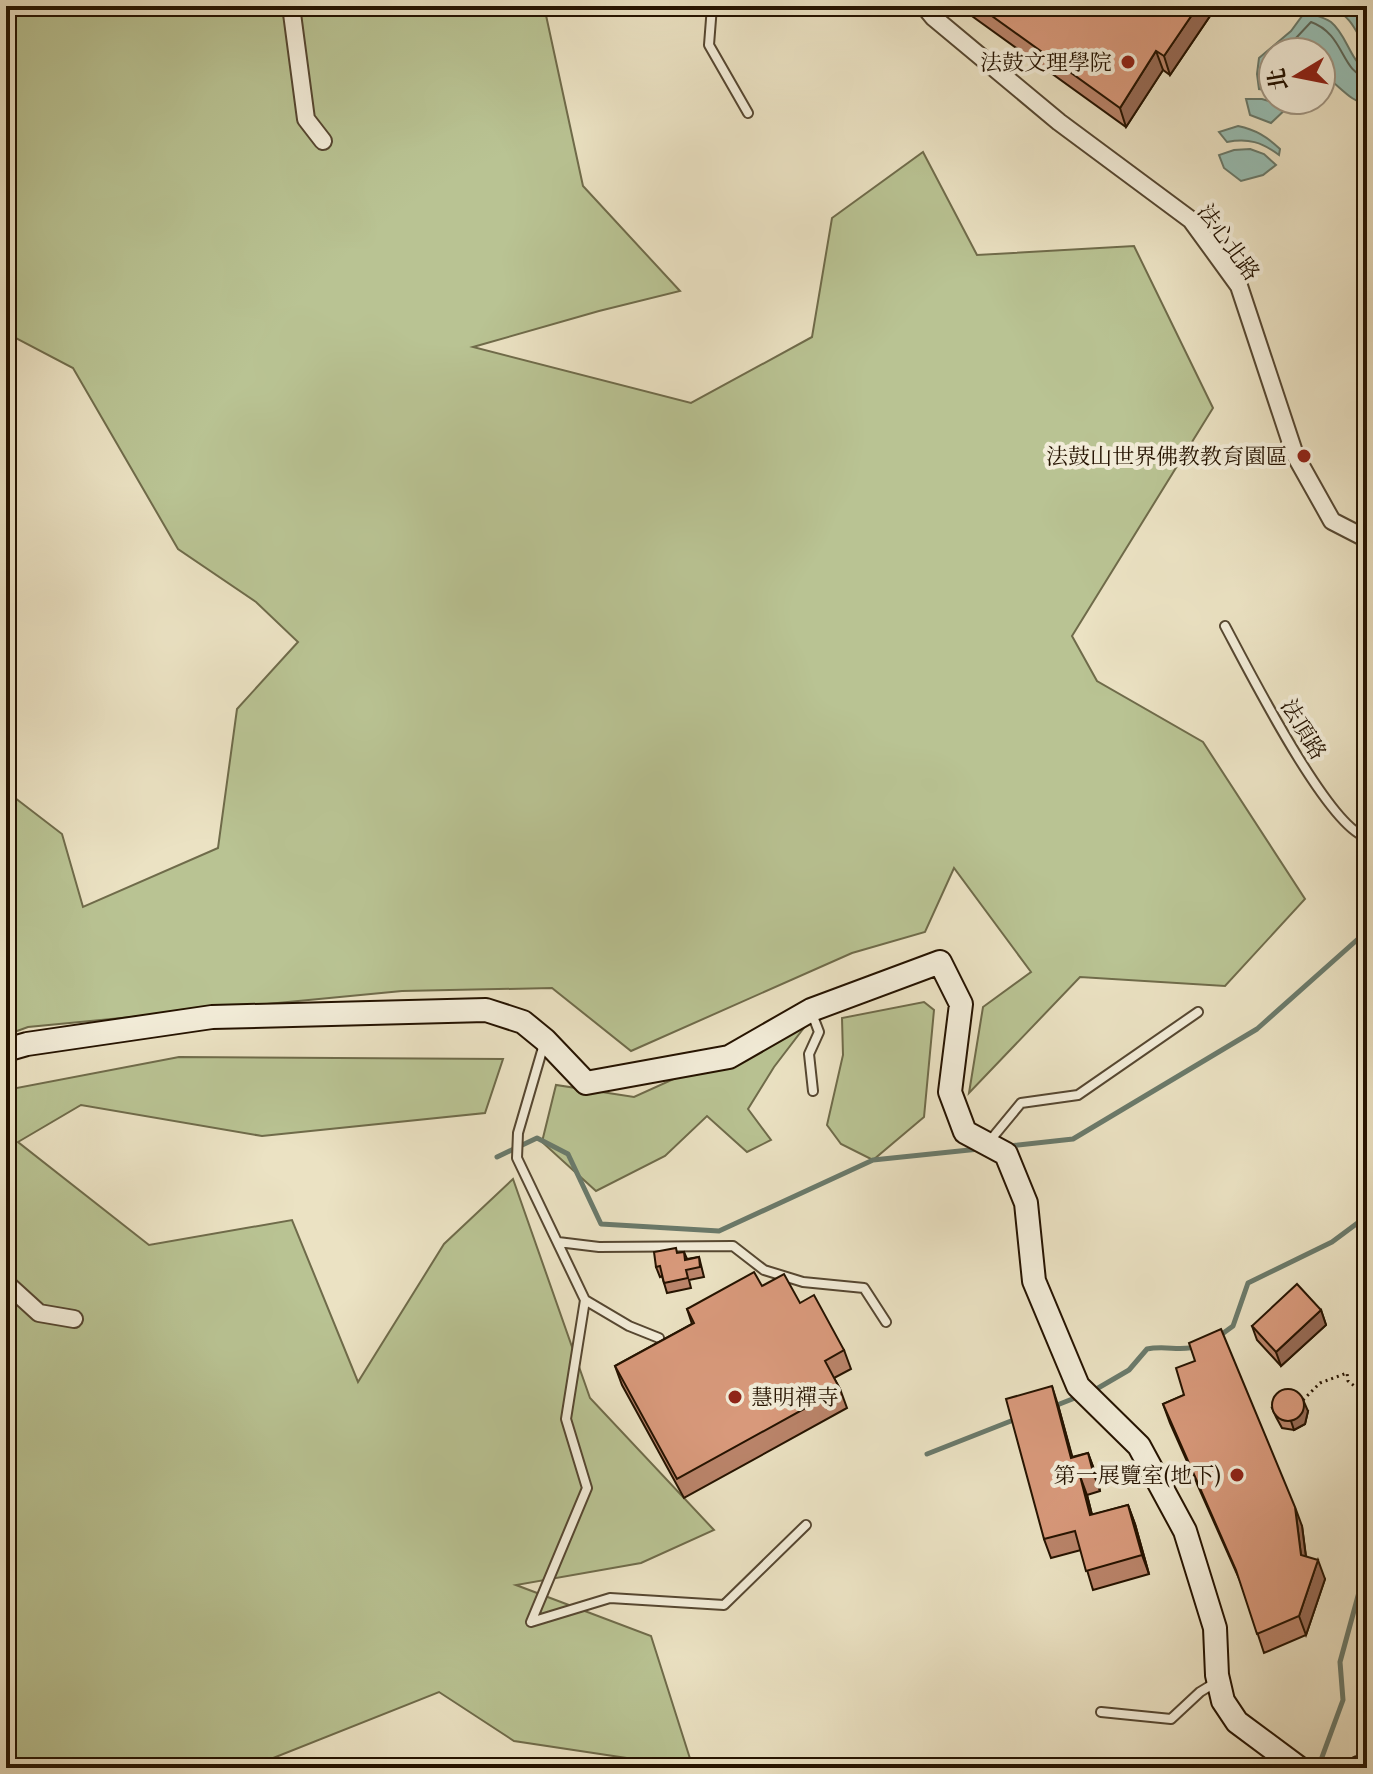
<svg xmlns="http://www.w3.org/2000/svg" width="1373" height="1774" font-family="'Libre Caslon Text','Noto Serif TC',serif">
<rect width="100%" height="100%" fill="#ebe2c3"/>
<filter id="stains"><feTurbulence type="fractalNoise" baseFrequency=".0025" numOctaves="4"/><feColorMatrix values="0 0 0 0 .2 0 0 0 0 .09 0 0 0 0 .02 0 0 0 .5 -.17"/></filter>
<radialGradient id="worn" r=".72"><stop offset=".6" stop-color="#630" stop-opacity="0"/><stop offset="1" stop-color="#630" stop-opacity=".3"/></radialGradient>
<!-- green -->
<path fill="#b9c393" stroke="#6f6b4a" stroke-width="2" d="M6,6H544L583,186L680,291L599,311L473,347L691,403L812,337L832,218L923,152L977,255L1134,246L1213,408L1072,636L1097,681L1203,742L1305,899L1225,986L1080,977L969,1093L983,1007L1031,972L954,868L925,932L852,953L631,1051L552,988L402,991L28,1027L6,1035V791L62,834L83,907L218,848L237,709L298,642L256,602L178,549L73,368L6,333Z
M924,1002L934,1010L924,1117L873,1160L841,1144L827,1125L843,1055L842,1018Z
M813,1016L774,1067L748,1109L771,1140L747,1152L707,1116L665,1156L596,1191L542,1142L556,1085L634,1097Z
M179,1057L503,1059L485,1113L262,1136L81,1105L18,1142L149,1245L292,1220L358,1382L444,1244L513,1179L590,1398L714,1530L641,1563L516,1585L651,1636L693,1768L514,1741L439,1692L248,1768H6V1090Z"/>
<!-- water -->
<path fill="#98beb3" stroke="#6a7a6b" stroke-width="2" d="M1331,6H1367V50C1354,29 1354,20 1331,6Z
M1305,12C1314,15 1324,17 1331,22C1347,35 1349,59 1367,71V105C1350,101 1340,86 1326,77H1321V52H1273V91L1259,89L1257,74L1259,58L1291,31Z
M1246,99H1262L1288,107L1271,123L1250,115Z
M1238,126C1256,130 1266,136 1280,149L1279,155C1262,142 1248,138 1227,142L1219,132Z
M1250,149L1264,154L1276,165L1263,175L1241,181L1224,168L1219,155L1234,150Z"/>
<g fill="none" stroke-linecap="round" stroke-linejoin="round">
<!-- shore -->
<path stroke="#5e685a" stroke-width="2" d="M1276,52L1296,38L1311,22C1345,34 1341,73 1367,77"/>
<!-- stream -->
<path stroke="#6a7a6b" stroke-width="5" d="M1009,1146L1073,1139L1257,1029L1367,931
M497,1157L537,1138L568,1154L601,1224L719,1231L873,1160L979,1149
M1218,1337L1233,1326L1248,1283L1332,1242L1367,1216
M1093,1391L1129,1370L1147,1349C1165,1345 1183,1352 1198,1346
M1052,1407L1080,1396
M927,1454L1016,1419
M1318,1768L1343,1700L1340,1662L1361,1585L1367,1549"/>
<defs>
<path id="lane" d="M712,6L709,45L748,113
M1225,626C1246,665 1329,830 1367,837
M811,1011L819,1032L809,1054L813,1091
M544,1044L518,1133L517,1158L585,1300L566,1419L587,1488L531,1622L610,1598L724,1605L806,1525
M988,1143L1021,1103L1078,1095L1198,1012
M558,1242L599,1247L733,1246L764,1270L803,1282L864,1288L886,1322
M585,1300L629,1326L659,1338
M1101,1712L1171,1719L1200,1692L1218,1681"/>
<path id="street" d="M291,6L306,119L323,141
M924,6L933,17L1059,122L1191,220L1239,286L1295,455L1332,521L1367,539
M6,1283L39,1313L74,1319"/>
<path id="secondary" d="M6,1050L27,1044L212,1017L486,1010L523,1022L545,1040L586,1083L729,1057L811,1010L940,962L961,1004L950,1092L965,1132L1006,1154L1026,1203L1034,1281L1078,1386L1139,1446L1185,1531L1215,1628L1217,1675L1223,1701L1237,1722L1299,1768
M1359,1768L1367,1767"/>
</defs>
<!-- lane casing -->
<use href="#lane" stroke="#564731" stroke-width="12"/>
<!-- street casing -->
<use href="#street" stroke="#564731" stroke-width="20"/>
<!-- secondary casing -->
<use href="#secondary" stroke="#251300" stroke-width="26"/>
<!-- path -->
<path stroke="#251300" stroke-width="3" stroke-dasharray="2 4" stroke-linecap="butt" d="M1303,1400L1320,1383L1347,1373L1348,1381L1367,1396
M1367,1423C1360,1442 1360,1461 1367,1479"/>
<!-- lane -->
<use href="#lane" stroke="#f2ecd8" stroke-width="8"/>
<!-- street -->
<use href="#street" stroke="#f2ecd8" stroke-width="16"/>
<!-- secondary -->
<use href="#secondary" stroke="#f2ecd8" stroke-width="22"/>
</g>
<!-- wall -->
<path fill="#ba846a" stroke="#251300" stroke-width="2" d="M958,6H1210L1212,13L1170,75L1163,70L1126,127Z
M684,1252L687,1259L699,1257L704,1277L689,1280L691,1288L667,1293L662,1276L660,1277L656,1267L678,1253Z
M762,1286L800,1303L844,1350L851,1369L834,1378L840,1389L847,1408L684,1498L622,1385L615,1366L692,1324L687,1309Z
M1321,1310L1326,1325L1281,1366L1257,1340L1252,1326Z
M1195,1361L1302,1526L1306,1556L1325,1579L1306,1635L1264,1653L1241,1583L1170,1423L1163,1404L1184,1395Z
M1058,1405L1072,1457L1088,1453L1095,1472L1100,1491L1087,1495L1092,1515L1128,1505L1135,1524L1149,1574L1093,1590L1081,1550L1051,1558L1044,1539Z
M1272,1408L1308,1411L1305,1424L1294,1430L1282,1428L1276,1417Z"/>
<!-- shaded-wall -->
<path fill="#976b56" stroke="#251300" stroke-width="2" d="M1198,6H1210L1212,13L1170,75L1164,56Z
M1156,51L1163,70L1126,127L1120,108Z
M1321,1310L1326,1325L1281,1366L1276,1352Z
M1052,1386L1058,1405L1078,1477L1071,1458Z
M1304,1402L1308,1411L1305,1424L1294,1430L1291,1421Z
M1088,1453L1095,1472L1100,1491L1093,1472Z
M1080,1476L1087,1495L1097,1534L1090,1515Z
M1128,1505L1135,1524L1149,1574L1142,1555Z
M1295,1507L1302,1526L1308,1574L1301,1555Z
M1318,1560L1325,1579L1306,1635L1299,1616Z"/>
<!-- building -->
<path fill="#d8997b" stroke="#251300" stroke-width="2" d="M978,6H1198L1164,56L1156,51L1120,108Z
M676,1248L677,1253L684,1252L685,1260L699,1257L700,1267L686,1270L688,1278L664,1283L660,1266L656,1267L654,1252Z
M754,1272L762,1286L784,1274L800,1303L814,1295L844,1350L825,1361L840,1389L677,1479L615,1366L694,1323L687,1309Z
M1297,1284L1321,1310L1276,1352L1252,1326Z
M1221,1329L1295,1507L1301,1555L1318,1560L1299,1616L1257,1634L1236,1570L1163,1404L1184,1395L1176,1368L1195,1361L1189,1343Z
M1052,1386L1071,1458L1088,1453L1093,1472L1080,1476L1090,1515L1128,1505L1142,1555L1086,1571L1075,1531L1044,1539L1006,1399Z
M1272 1405a16 16 0 1 1 32 0a16 16 0 1 1-32 0Z"/>
<!-- markers -->
<g fill="#8f2418" stroke="#f2ecd8" stroke-width="3">
<circle cx="1128" cy="62" r="8"/>
<circle cx="1304" cy="456" r="8"/>
<circle cx="735" cy="1397" r="8"/>
<circle cx="1237" cy="1475" r="8"/>
</g>
<g text-anchor="middle" stroke-width="8" stroke-linejoin="round" paint-order="stroke">
<!-- poi labels -->
<g font-size="22" fill="#251300" stroke="#f2ecd8" text-anchor="end">
<text x="1112" y="70">法鼓文理學院</text>
<text x="1288" y="464">法鼓山世界佛教教育園區</text>
<text x="751" y="1405" text-anchor="start">慧明禪寺</text>
<text x="1221" y="1483">第一展覽室(地下)</text>
</g>
<!-- street labels -->
<g font-size="22" fill="#251300" stroke="#f2ecd8">
<text transform="translate(1229 242) rotate(54)" y="8">法心北路</text>
<text transform="translate(1304 729) rotate(59)" y="8">法頂路</text>
</g>
</g>
<!-- margin -->
<rect width="1373" height="1774" fill="none" stroke="#ebe2c3" stroke-width="32"/>
<rect x="8" y="8" width="1357" height="1758" fill="none" stroke="#251300" stroke-width="4"/>
<rect x="16" y="16" width="1341" height="1742" fill="none" stroke="#251300" stroke-width="2"/>
<!-- north arrow -->
<g transform="translate(1297 76) rotate(260)"><circle r="38" fill="#f2ecd8" stroke="#a09582" stroke-width="2"/>
<path d="M0-6L14 30L0 20L-14 30Z" fill="#8f2418"/>
<text y="-12" font-size="22" font-weight="bold" text-anchor="middle" fill="#251300">北</text>
</g>
<rect width="100%" height="100%" filter="url(#stains)"/>
<rect width="100%" height="100%" fill="url(#worn)"/>
</svg>
